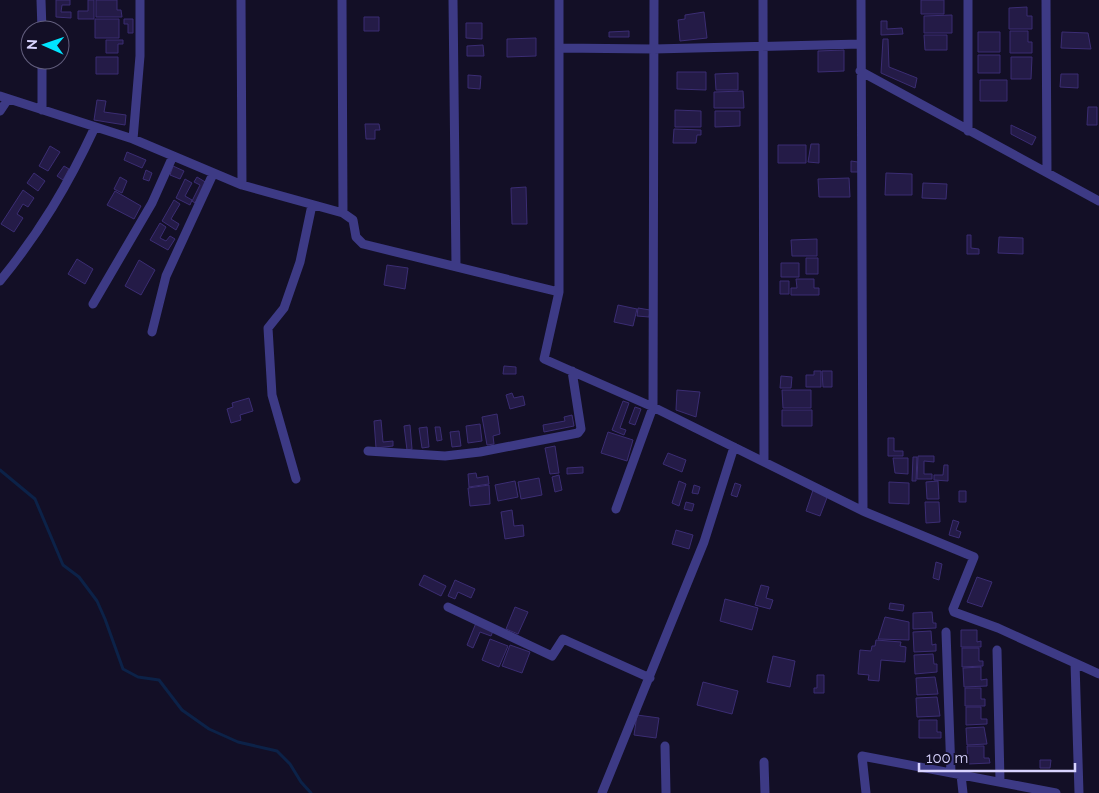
<svg xmlns="http://www.w3.org/2000/svg" width="1099" height="793" font-family="Raleway,sans-serif">
<rect width="100%" height="100%" fill="#130f26"/>
<g fill="none" stroke-linecap="round" stroke-linejoin="round">
<!-- stream -->
<path stroke="#0c2248" stroke-width="3" d="M0,470L35,499L63,565L79,577L97,601L105,619L123,669L138,677L159,680L182,710L209,729L238,742L277,751L290,764L301,782L311,793"/>
</g>
<!-- building -->
<path fill="#241b47" stroke="#3b2d73" d="M56,0H70V5H62L61,12H71V18L56,17Z
M88,0H94V19H78V11H88Z
M96,0H117V10H121L122,17H96Z
M921,0H944V14H921Z
M1027,7V16H1032V29H1009V8Z
M704,12L707,38L680,41L678,20L685,19V15Z
M952,15V33H924V16Z
M364,17H379V31H364Z
M95,19H119V38H95Z
M124,19H133V33H128V24H124Z
M881,21H887V29L902,28L903,34L881,35Z
M466,23H482V39L466,38Z
M629,31V37H609V32Z
M1010,31H1028V42H1032V53H1010Z
M978,32H1000V52H978Z
M1062,32L1088,33L1091,49L1061,48Z
M924,35H947V50H925Z
M536,38V56L507,57V39Z
M883,39H888L889,67L917,78L915,88L881,73Z
M106,40H123V44H118V53H106Z
M483,45L484,56H467V46Z
M844,50V71L818,72V51Z
M978,55H1000V73H978Z
M96,57H118V74H96Z
M1011,57H1032L1031,79H1011Z
M677,72H706V90L677,89Z
M738,73V90H716L715,74Z
M1061,74H1078V88L1060,87Z
M468,75L481,76L480,89L468,88Z
M980,80H1007V101H980Z
M743,91L744,108H714V92Z
M97,100L106,101L104,112L126,115L125,125L94,120Z
M1088,107H1097V125H1087Z
M675,110L701,111V127H675Z
M715,111H740V126L715,127Z
M365,124H379L380,130H375V139H366Z
M1011,125L1036,137L1032,145L1011,134Z
M674,129L701,130V135H697L696,143H673Z
M811,144H819V163L808,162Z
M778,145H806V163H778Z
M50,146L60,152L48,171L39,166Z
M127,152L146,160L142,168L124,160Z
M851,161L858,162V172H851Z
M64,166L69,169L63,180L57,176Z
M173,166L184,171L180,179L170,175Z
M146,170L152,173L149,181L143,179Z
M34,173L45,181L38,191L27,183Z
M886,173L912,174V195H885Z
M120,177L127,181L122,193L114,189Z
M197,177L207,183L195,203L192,201L200,185L194,182Z
M849,178L850,197H819L818,179Z
M185,179L192,183L185,196L192,200L190,205L176,198Z
M923,183L947,184L946,199L922,198Z
M526,187L527,224H512L511,188Z
M23,190L34,198L28,207L23,204L17,214L23,218L14,232L1,224Z
M115,191L141,206L134,219L107,205Z
M174,200L180,204L171,219L179,224L176,230L162,221Z
M160,223L166,227L160,238L166,241L170,236L175,239L168,250L150,240Z
M967,235H971V248L979,249V254H967Z
M999,237L1023,238V254L998,253Z
M817,239V256H792L791,240Z
M806,258H818V274H806Z
M77,259L93,269L85,284L68,274Z
M139,260L155,270L141,295L125,286Z
M781,263H799V277H781Z
M387,265L408,268L405,289L384,285Z
M796,279H814V288H819V295H791V288H797Z
M780,281H789V294H780Z
M618,305L637,309L633,326L614,322Z
M638,308L650,310L649,317L637,316Z
M504,366L516,367V374H503Z
M814,371H821V387H806V375H814Z
M822,371H832V387H823Z
M781,376L792,377L791,388H780Z
M677,390L700,392L696,417L676,410Z
M782,390H811V408H783Z
M512,393L514,398L523,396L525,405L510,409L506,395Z
M249,398L253,411L240,415L241,420L231,423L227,409L233,407L232,403Z
M623,401L629,403L620,428L626,430L624,435L612,430Z
M635,407L641,409L635,425L629,423Z
M782,410H812V426H782Z
M497,414L500,434L493,436L494,444L487,445L482,417Z
M572,415L574,426L544,432L543,425L565,421L564,417Z
M381,420L383,442L393,441V446L376,448L374,421Z
M480,424L482,441L468,443L466,426Z
M410,425L412,449L407,450L404,426Z
M427,427L429,447L422,448L419,428Z
M435,427H440L442,440L437,441Z
M459,431L461,446L452,447L450,432Z
M608,432L633,440L627,461L601,453Z
M888,438H894V451H903V456H888Z
M555,446L559,473L550,474L545,448Z
M668,453L686,460L682,472L663,464Z
M918,456H934V462L924,461V474H932V479H917Z
M913,457H917L916,481H912Z
M893,458H908V474L895,473Z
M944,465H948V481L934,480V475H943Z
M583,467V473L567,474V468Z
M476,473L477,478L488,476L489,484L469,487L468,474Z
M559,475L562,490L555,492L552,477Z
M539,478L542,495L521,499L518,482Z
M515,481L518,497L498,501L495,485Z
M679,481L686,484L679,506L672,503Z
M938,481L939,499H927L926,482Z
M889,482L909,483V504L889,503Z
M735,483L741,485L737,497L731,495Z
M489,485L490,504L470,506L468,488Z
M694,485L700,487L698,494L692,493Z
M813,490L828,495L820,516L806,511Z
M959,491H966V502H959Z
M686,502L694,504L692,511L684,509Z
M925,502H939L940,522L926,523Z
M512,510L514,526L523,525L524,536L505,539L501,512Z
M953,520L959,522L956,530L961,532L959,538L949,535Z
M676,530L693,535L689,549L672,544Z
M936,562L942,564L939,580L933,578Z
M424,575L446,586L441,596L419,585Z
M977,577L992,582L982,607L967,602Z
M455,580L475,589L471,598L458,592L455,599L448,596Z
M761,585L769,587L766,598L773,600L770,609L755,605Z
M725,599L758,608L752,630L720,621Z
M890,603L904,605L903,611L889,609Z
M515,607L528,612L518,634L506,629Z
M932,612L933,623H936V628L913,629V613Z
M885,617L909,622V640L878,639Z
M476,623L493,631L491,636L480,632L473,648L467,645Z
M961,630H977V642L981,641V647H961Z
M931,631L932,645L936,644V651L914,652L913,632Z
M490,639L508,646L499,667L482,660Z
M876,640L901,642L900,646L906,647L905,662L881,660L879,681L868,680L869,675L858,674L860,650L871,651L872,646H875Z
M510,645L530,652L522,673L502,666Z
M962,648H979V661H983V666L962,667Z
M933,654L934,664H937V672L915,674L914,655Z
M773,656L795,661L790,687L767,682Z
M981,667V680L987,679V686L964,687L963,668Z
M817,675H824V693H814V688H817Z
M935,677L938,694L917,695L916,678Z
M703,682L738,691L732,714L697,705Z
M965,688H981V699H985V706H965Z
M937,697L940,716L917,717L916,698Z
M966,707H981V719H987V724L966,725Z
M637,715L659,718L656,738L634,735Z
M919,720H937V732H941V738H919Z
M984,727L987,744L967,745L966,728Z
M967,746H984V758H989L990,763L968,764Z
M1040,760H1051L1050,768H1040Z"/>
<g fill="none" stroke-linecap="round" stroke-linejoin="round">
<!-- minor -->
<path stroke="#3d3a85" stroke-width="9" d="M41,0L42,30
M241,0L242,185
M342,0L343,213
M453,0L456,266
M763,0L764,460
M861,0L863,511
M968,0V131
M1046,0L1047,172
M559,48L654,49L861,44
M42,60V110
M860,71L1099,201
M0,96L133,139L242,185L343,213L353,220L356,237L363,244L559,292L544,359L653,407L863,511L974,557L953,609L954,612L998,628L1099,674
M0,111L8,99
M133,139L140,56V0
M0,281C40,232 68,185 95,127
M559,292V0
M93,304L152,203L173,156
M152,332L166,276L213,174
M368,451L445,456L480,452L578,433L581,429L572,371
M296,479L272,395L268,328L284,308L300,262L312,205
M616,509L653,407L654,0
M448,607L552,656L563,639L650,678
M946,632L951,773
M997,650L1000,781
M1075,663L1079,793
M665,746L666,793
M764,762L765,793
M961,775L963,793
M602,793L704,542L734,447
M866,793L862,756L1056,793"/>
</g>
<!-- north arrow -->
<g transform="translate(45 45) rotate(272)"><circle r="24" fill="#130f26" stroke="#625e7d"/>
<path d="M0-4L9 19L0 12L-9 19Z" fill="#00e5ff"/>
<text y="-8" font-size="14" font-weight="bold" text-anchor="middle" fill="#d9d4ff">N</text>
</g>
<!-- scale -->
<path d="M919 763v8h156v-8" fill="none" stroke="#d9d4ff" stroke-width="2.5"/>
<text x="926" y="763" font-size="15" fill="#d9d4ff" stroke="#130f26" stroke-width="4" paint-order="stroke">100 m</text>
</svg>
